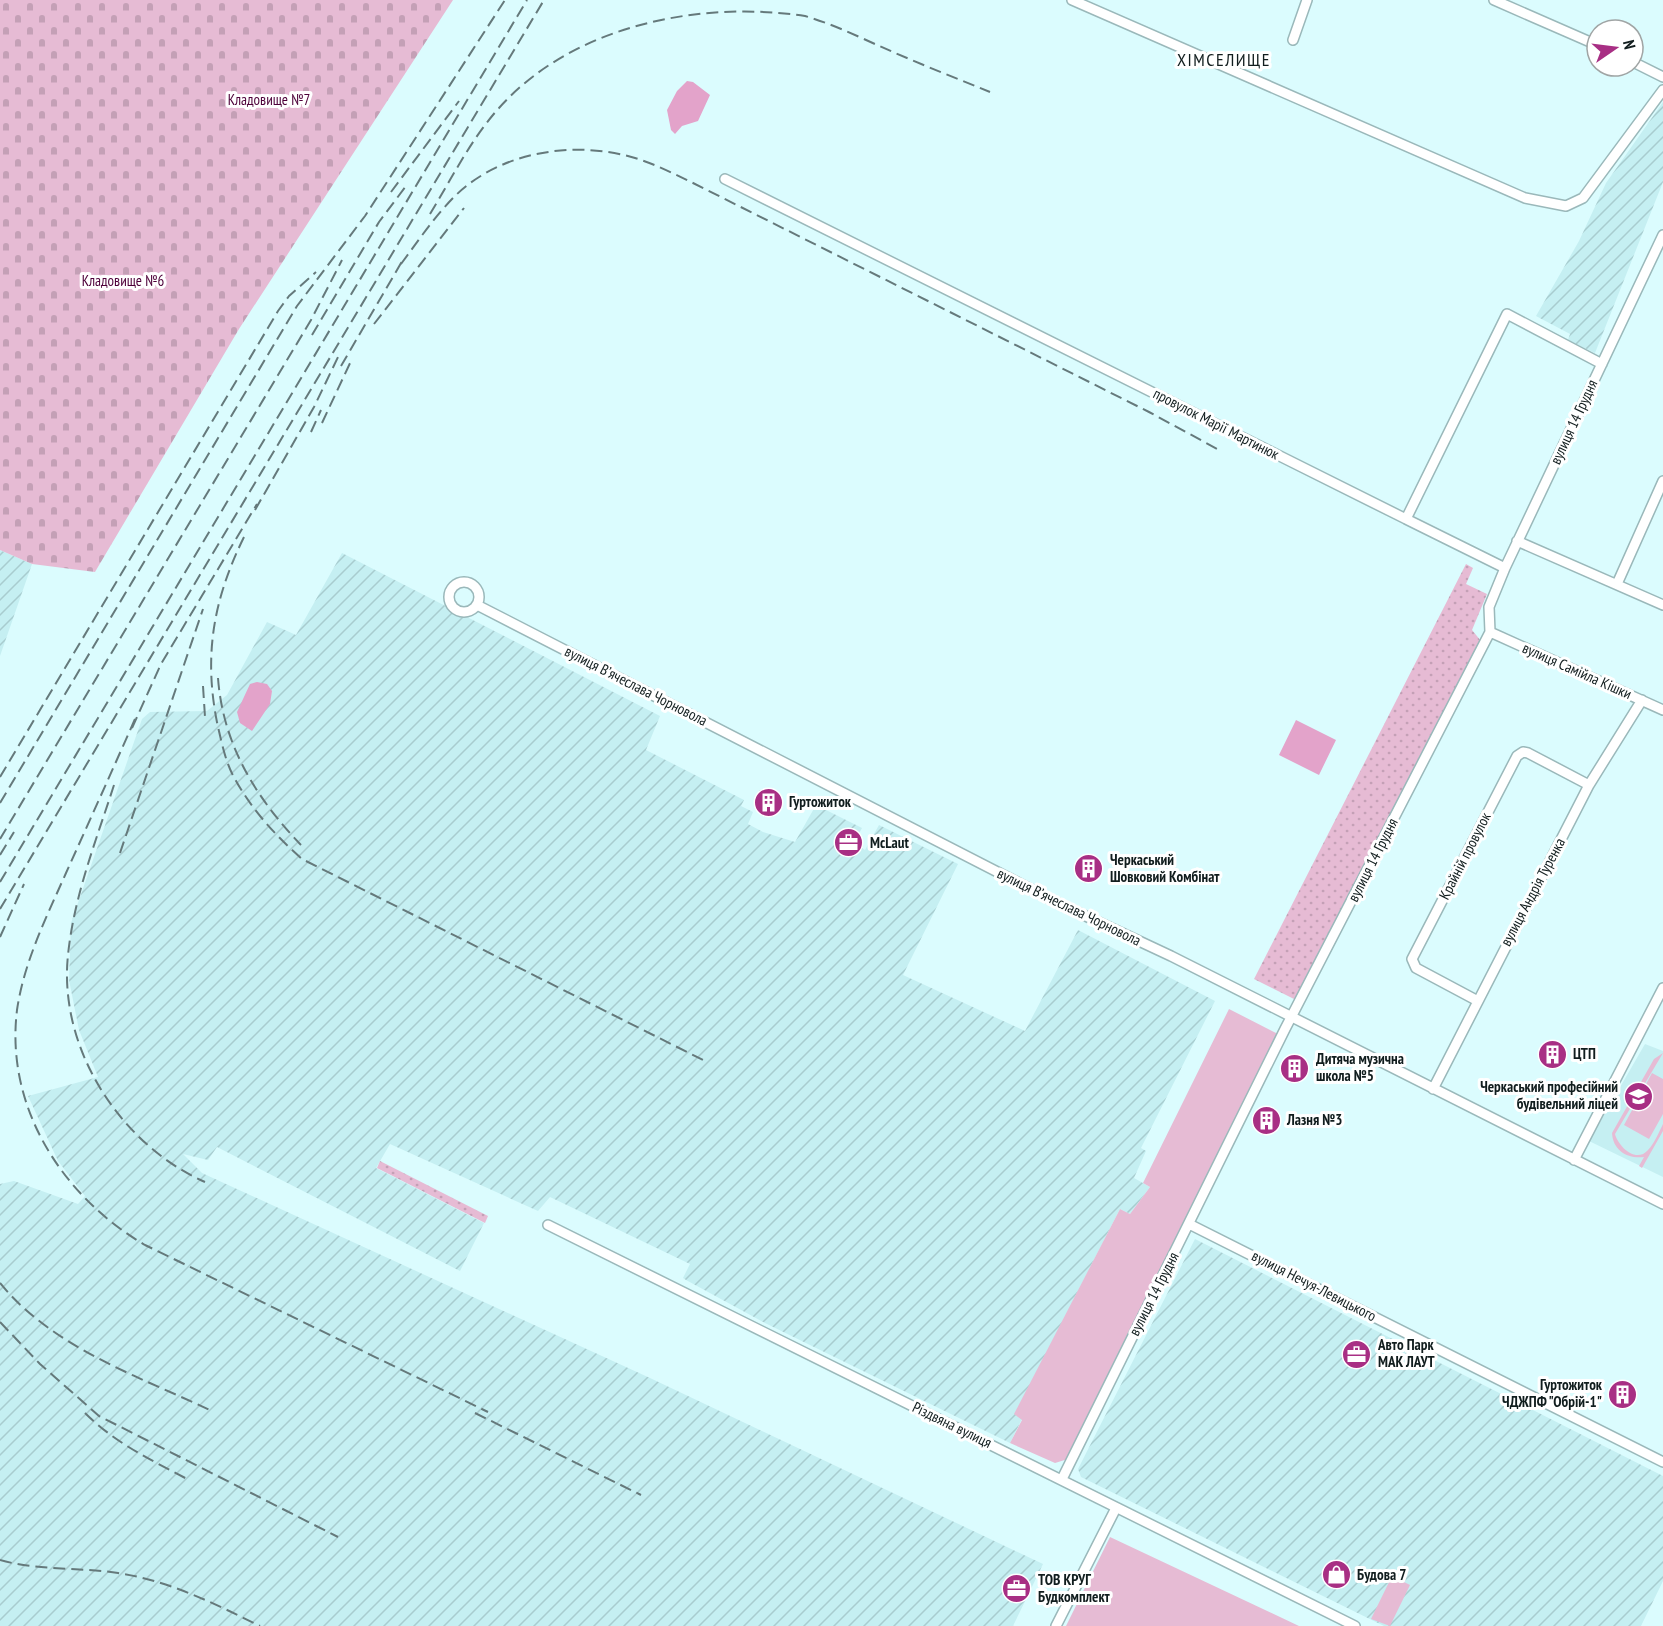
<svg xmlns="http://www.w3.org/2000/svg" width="1663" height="1626" font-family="'PT Sans Narrow',sans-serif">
<defs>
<pattern id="industrial-furrows" width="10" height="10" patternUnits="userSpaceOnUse" patternTransform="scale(1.5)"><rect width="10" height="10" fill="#c5eff2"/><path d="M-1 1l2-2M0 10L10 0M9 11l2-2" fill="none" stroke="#a8cccf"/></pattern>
<pattern id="grass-dots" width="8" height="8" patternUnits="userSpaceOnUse" patternTransform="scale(1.5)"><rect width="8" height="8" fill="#e6bbd4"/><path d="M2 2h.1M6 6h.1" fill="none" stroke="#c4a0b6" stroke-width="1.8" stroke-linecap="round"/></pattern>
<pattern id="cemetery-stones" width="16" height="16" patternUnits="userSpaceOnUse" patternTransform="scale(1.5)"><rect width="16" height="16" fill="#e6bbd4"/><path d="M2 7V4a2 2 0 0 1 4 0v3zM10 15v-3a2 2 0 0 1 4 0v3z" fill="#c4a0b6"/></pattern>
</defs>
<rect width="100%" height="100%" fill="#dbfcfe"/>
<!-- built -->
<path fill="#c5eff2" d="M1645,1044L1663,1051V1177L1589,1141Z"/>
<!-- industrial -->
<path fill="url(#industrial-furrows)" d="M1663,102V182L1595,353L1568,340L1570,334L1536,316L1579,241L1606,183Z
M0,550L32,564L0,656Z
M342,553L660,716L646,750L744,800L741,806L753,812L748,824L763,832L795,842L816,805L862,828L854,843L865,850L879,825L958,864L903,975L1025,1031L1078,930L1215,1001L1141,1148L1146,1151L1134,1178L1150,1187L1130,1214L1120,1209L1015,1414L1022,1419L1010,1443L765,1323L686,1280L683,1278L690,1264L550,1197L538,1211L390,1144L376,1168L484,1223L460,1271L217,1147L208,1160L183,1154L202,1173L650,1378L1043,1564L1013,1626H0V1184L14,1181L78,1204L85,1196L58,1161L28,1096L98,1077L79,1030L69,980L71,923L142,719L150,712L207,711L227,695L267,622L296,635Z
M1195,1239L1663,1476V1581L1641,1626H1384L1081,1477L1078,1469Z"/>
<!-- grass -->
<path fill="url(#grass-dots)" d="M1466,564L1473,568L1466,584L1487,594L1472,630L1481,641L1296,1000L1254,979Z
M380,1161L488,1216L485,1223L377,1168Z"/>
<!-- cemetery -->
<path fill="url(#cemetery-stones)" d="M0,0H453L239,329L95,572L32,564L0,550Z"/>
<!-- garden -->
<path fill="#e6bbd4" d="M1229,1009L1278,1034L1068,1459L1055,1463L1010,1443L1022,1420L1014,1414L1120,1209L1130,1214L1150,1187L1143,1183Z
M1663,1053L1615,1134C1618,1146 1636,1164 1648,1150C1654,1144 1659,1132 1663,1124V1131L1642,1168L1639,1166L1644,1157C1628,1159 1613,1151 1612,1133L1654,1059Z
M1652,1073L1663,1079V1114L1649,1139L1624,1125Z
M1110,1537L1299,1626H1066Z
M1392,1576L1410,1585L1390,1626L1371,1619Z"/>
<!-- water -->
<path fill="#e3a3ca" d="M687,81L693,82L710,95L698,121L682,126L675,134L671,130L667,110L677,91Z
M257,682L267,684L272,691L270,704L252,731L240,723L237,712L250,684Z
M1296,720L1336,740L1319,775L1279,755Z"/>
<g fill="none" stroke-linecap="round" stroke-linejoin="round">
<defs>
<path id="minor" d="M1072,0L1525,198L1566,206L1583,198L1663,90
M1494,0L1597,45
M1293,40L1307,0
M1633,62L1663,77
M725,179L1406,519L1507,314L1602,364
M1406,519L1505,568
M1517,541L1663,605
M449 597a15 15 0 1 1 30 0a15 15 0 1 1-30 0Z
M1617,584L1663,481
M477,605L1060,904L1171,956L1663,1204
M1490,632L1663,710
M1476,1000L1416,968L1412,959L1517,756L1523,752L1528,753L1589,785
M1433,1089L1589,785L1642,700
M1574,1160L1663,988
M1189,1224L1663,1462
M548,1225L1355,1626
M1062,1479L1285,1029L1490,632L1489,607L1505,568L1663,235
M1056,1626L1116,1508"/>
</defs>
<!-- minor casing -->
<use href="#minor" stroke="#9ab8ba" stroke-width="12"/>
<!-- minor -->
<use href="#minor" stroke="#fff" stroke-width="9"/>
<!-- rail -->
<path stroke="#65797b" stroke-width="2" stroke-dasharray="12 6" stroke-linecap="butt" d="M391,192L459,101
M430,214C452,178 471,139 499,108C572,26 698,0 805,16C836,25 865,40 893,52C925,66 958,79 990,92
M401,264C418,241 435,216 455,196C501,151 575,140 635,158C655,164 674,174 693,183L1149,412L1221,451
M374,324L464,208
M312,335L379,222L406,186
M341,366L404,258
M322,423L351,361
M311,432L321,410
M255,510L314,407L339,355
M244,537C213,600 203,657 218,727C222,744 226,764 235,779C252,810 275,835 302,859L703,1060
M218,678C223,745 256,798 301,845
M203,686L205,717
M135,719C112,771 89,822 66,873C46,918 24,962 17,1010C5,1108 63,1197 145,1245L488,1412
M132,728L161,664L257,504
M0,777L278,311L289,296L316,272
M114,785C96,841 74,896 68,955C58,1049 121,1145 205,1182
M0,803L297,306L365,216L505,0
M0,839L311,320L342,260
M120,853L203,609
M0,855L14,832
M0,882L527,0
M0,909L544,0
M0,937L24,884
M0,1283C53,1348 138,1376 212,1411
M0,1322L40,1364L99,1416L338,1537
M85,1413C115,1443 151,1460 189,1480
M475,1413L641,1495
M0,1560C39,1571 79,1567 118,1573C170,1581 213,1603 260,1626"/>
</g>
<!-- icons -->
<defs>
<symbol id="building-disc" viewBox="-11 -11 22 22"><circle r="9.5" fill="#a82f84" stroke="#fff"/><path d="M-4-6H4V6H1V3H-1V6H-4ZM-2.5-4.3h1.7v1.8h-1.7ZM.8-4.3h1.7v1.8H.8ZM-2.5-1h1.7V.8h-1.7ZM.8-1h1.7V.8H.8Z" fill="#fff"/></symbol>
<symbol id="office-disc" viewBox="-11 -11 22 22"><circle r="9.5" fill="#a82f84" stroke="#fff"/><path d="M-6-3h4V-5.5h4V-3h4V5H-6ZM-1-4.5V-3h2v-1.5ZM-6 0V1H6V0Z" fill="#fff"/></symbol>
<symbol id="university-disc" viewBox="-11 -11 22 22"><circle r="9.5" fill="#a82f84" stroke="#fff"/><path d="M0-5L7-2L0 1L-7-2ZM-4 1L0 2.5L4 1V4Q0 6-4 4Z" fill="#fff"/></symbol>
<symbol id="shop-disc" viewBox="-11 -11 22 22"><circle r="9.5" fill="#a82f84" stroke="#fff"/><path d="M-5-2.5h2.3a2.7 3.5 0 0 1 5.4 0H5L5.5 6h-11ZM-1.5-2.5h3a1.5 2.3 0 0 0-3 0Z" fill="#fff"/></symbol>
</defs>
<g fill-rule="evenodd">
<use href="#building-disc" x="752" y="786" width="33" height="33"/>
<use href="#office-disc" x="832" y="826" width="33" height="33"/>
<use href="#building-disc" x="1072" y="852" width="33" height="33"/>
<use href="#building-disc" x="1536" y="1038" width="33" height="33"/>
<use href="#building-disc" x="1278" y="1052" width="33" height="33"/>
<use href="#university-disc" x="1622" y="1080" width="33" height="33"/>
<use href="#building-disc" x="1250" y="1104" width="33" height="33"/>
<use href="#office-disc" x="1340" y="1338" width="33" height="33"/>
<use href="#building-disc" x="1606" y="1378" width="33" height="33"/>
<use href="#shop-disc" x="1320" y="1558" width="33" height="33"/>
<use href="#office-disc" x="1000" y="1572" width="33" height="33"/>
</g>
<g text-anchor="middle" stroke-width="6" stroke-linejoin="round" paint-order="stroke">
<!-- park labels -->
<g font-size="15" fill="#4d0039" stroke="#fff">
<text x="269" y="105">Кладовище №7</text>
<text x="123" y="286">Кладовище №6</text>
</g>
<!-- street labels -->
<g font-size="15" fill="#111d1e" stroke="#fff">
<text transform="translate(1574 422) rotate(-65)" y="5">вулиця 14 Грудня</text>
<text transform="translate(1216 424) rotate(27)" y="5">провулок Марії Мартинюк</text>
<text transform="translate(1577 671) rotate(24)" y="5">вулиця Самійла Кішки</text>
<text transform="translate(636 686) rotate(27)" y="5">вулиця Вʼячеслава Чорновола</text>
<text transform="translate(1465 856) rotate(-63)" y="5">Крайній провулок</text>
<text transform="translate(1373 860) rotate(-63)" y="5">вулиця 14 Грудня</text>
<text transform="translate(1533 892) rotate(-62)" y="5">вулиця Андрія Туренка</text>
<text transform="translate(1069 907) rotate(26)" y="5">вулиця Вʼячеслава Чорновола</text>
<text transform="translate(1314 1286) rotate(27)" y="5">вулиця Нечуя-Левицького</text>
<text transform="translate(1154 1294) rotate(-63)" y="5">вулиця 14 Грудня</text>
<text transform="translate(952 1425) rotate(26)" y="5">Різдвяна вулиця</text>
</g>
<!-- poi labels -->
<g font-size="15" font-weight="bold" fill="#111d1e" stroke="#fff" text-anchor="start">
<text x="789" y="807">Гуртожиток</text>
<text x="870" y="848">McLaut</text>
<text x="1110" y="865">Черкаський<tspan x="1110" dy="17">Шовковий Комбінат</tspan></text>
<text x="1573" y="1059">ЦТП</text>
<text x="1316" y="1064">Дитяча музична<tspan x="1316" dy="17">школа №5</tspan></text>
<text x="1618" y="1092" text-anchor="end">Черкаський професійний<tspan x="1618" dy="17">будівельний ліцей</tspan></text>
<text x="1287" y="1125">Лазня №3</text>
<text x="1378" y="1350">Авто Парк<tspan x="1378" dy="17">МАК ЛАУТ</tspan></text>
<text x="1602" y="1390" text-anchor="end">Гуртожиток<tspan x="1602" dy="17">ЧДЖПФ "Обрій-1"</tspan></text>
<text x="1357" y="1580">Будова 7</text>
<text x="1038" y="1585">ТОВ КРУГ<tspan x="1038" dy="17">Будкомплект</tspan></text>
</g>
<!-- quarter labels -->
<g font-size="18" letter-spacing="1.5" fill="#111d1e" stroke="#fff">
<text x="1224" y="66">ХІМСЕЛИЩЕ</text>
</g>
</g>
<!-- north arrow -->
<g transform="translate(1615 48) rotate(76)"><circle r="28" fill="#ffffff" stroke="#a0a5a5" stroke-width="1.5"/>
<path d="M0-4.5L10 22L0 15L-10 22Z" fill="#a82f84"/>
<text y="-9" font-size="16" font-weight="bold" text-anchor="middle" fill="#111d1e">N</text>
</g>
</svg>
